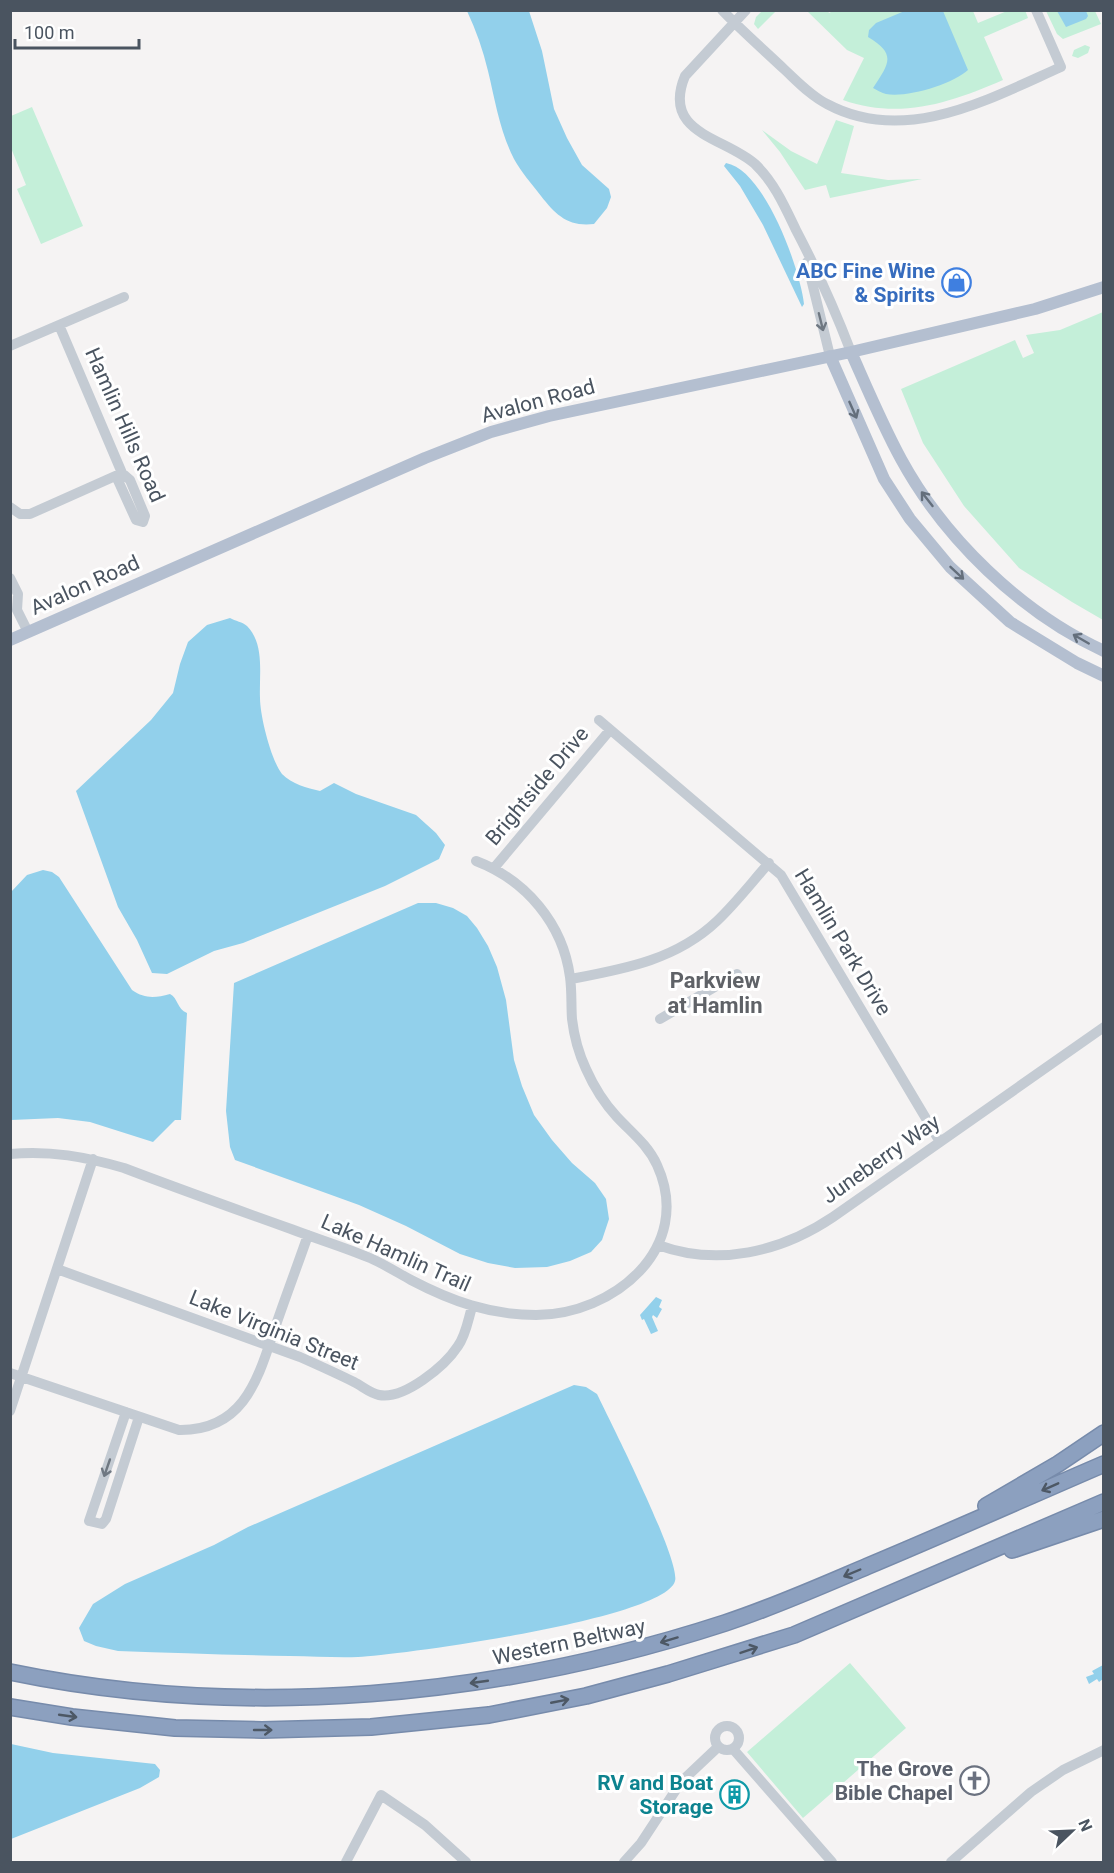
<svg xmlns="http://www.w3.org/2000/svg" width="1114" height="1873" font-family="Roboto,sans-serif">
<rect width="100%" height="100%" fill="#f5f3f3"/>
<!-- green -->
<path fill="#c4efd9" d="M763,10L776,11L758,29L754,24L756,17Z
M835,10L973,11L978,23L1007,11L1025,10L1028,18L984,37L1003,80C950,103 900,120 843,100L864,58L847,50L807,11H828L829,13Z
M1046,11H1095L1101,24L1063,39L1057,34Z
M1085,45L1090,47L1088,53L1078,58L1072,56L1074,50Z
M32,107L83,226L41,244L17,189L26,185L11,148V116Z
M836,120L854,126L841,173L888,180L922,179L830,198L826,185L805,190L780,152L762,130L791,151L817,164Z
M1103,312V620L1072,602L1019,568L964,506L923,443L901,389L1015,340L1023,358L1034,353L1026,335L1060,330Z
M850,1663L906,1728L803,1818L747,1752Z"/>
<!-- water -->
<path fill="#92d0eb" d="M907,10L943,11L968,70C953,84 907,98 886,94C882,93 877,90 873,88C889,64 897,54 868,37L869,30L876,23Z
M467,11H529L542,51L554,109L567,138L582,165L609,189L611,197L607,208L594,224C568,227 556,215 541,196C532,184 521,172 514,159C500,132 495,100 488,71C483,50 476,30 467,11Z
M1057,11H1086L1088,16L1086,19L1066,27Z
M726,163C765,170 800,269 804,304L802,307L763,225L740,186L724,166Z
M230,618C235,621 243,622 247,626C265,644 259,675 260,698C260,716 271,760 282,774C292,784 307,788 320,791L334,783L356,794L416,815L436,833L445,845L439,859L385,886L243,943L214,951L167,974L152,973L137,940L118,907L76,791L151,720L173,693L180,664L188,642L207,625Z
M43,870L52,872L59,877L132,990C145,999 155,998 170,994C178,998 177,1009 187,1013L181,1120H175L153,1142L90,1122L58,1118L11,1120V892L27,875Z
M418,903H436L453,908L467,916L477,928L488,946L497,967L506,1000L514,1060L522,1086L534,1115L552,1140L572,1163L595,1183L606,1199L609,1219L602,1240L591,1252L570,1261L547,1267L515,1268L488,1263L460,1254L406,1226L359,1205L235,1160L230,1147L226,1111L234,983Z
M656,1297L662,1300L659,1307L662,1309L657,1318L653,1315L652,1317L658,1331L651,1334L644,1319L642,1320L640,1315Z
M574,1385L586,1387L597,1394C610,1421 681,1561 675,1581C665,1619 402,1655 358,1657C336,1658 313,1656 290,1656C233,1655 175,1653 118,1651L96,1646L84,1641L79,1628L93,1604L125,1584L214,1545L248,1527Z
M1103,1665V1679L1099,1682L1097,1679L1089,1684L1086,1677L1094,1674L1092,1671Z
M11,1744L53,1753L155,1764L160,1770L159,1777L140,1788L11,1839Z"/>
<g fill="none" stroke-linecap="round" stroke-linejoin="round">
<defs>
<path id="highway" d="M986,1506L1058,1464L1104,1433
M1012,1550L1104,1519
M10,1672C246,1721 498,1697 725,1623C774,1607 821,1586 868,1566C947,1533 1025,1498 1104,1464
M10,1707L72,1717L175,1728L262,1730L371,1727L489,1715L586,1696L668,1674L794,1635L1104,1502"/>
</defs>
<!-- highway casing -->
<use href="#highway" stroke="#778bab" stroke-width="18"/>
<!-- minor -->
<path stroke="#c4cbd3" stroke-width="10" d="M722,10C742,31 764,50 785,70C798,82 811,96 827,104C905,146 989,99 1061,67L1036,10
M746,10L685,76C661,134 725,137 755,164C774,182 785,207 796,230C817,270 835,310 851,352
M807,262L830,356
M59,325L122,473L130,480L145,516L143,522L136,520L116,476
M10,346L124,297
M10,507L20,514H30L122,473
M10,578L18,594L17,610L28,632
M599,720L781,875L940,1142
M494,868L610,730
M571,979C624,969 676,960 717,921C736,903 752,882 769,863
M660,1019L737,974
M10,1154C50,1150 86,1157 124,1168C179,1189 235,1209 291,1229C317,1239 344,1247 370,1258C384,1264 398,1273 411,1280C451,1301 490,1315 536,1315C613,1315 695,1248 657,1165C648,1145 632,1133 617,1117C604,1103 594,1087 586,1069C579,1054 574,1036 572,1019C571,1005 572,991 570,977C563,924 526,880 476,861
M658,1245C718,1267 781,1252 833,1217L1104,1027
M57,1269L300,1357C318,1365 336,1373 354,1382C362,1386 370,1393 379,1395C404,1400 445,1366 458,1346C466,1335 468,1320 472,1307
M10,1373L179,1430C247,1431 259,1374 277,1322C287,1293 298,1264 308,1235
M10,1411L93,1159
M126,1412L89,1521L102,1524L106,1519L139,1417
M715 1738a12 12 0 1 1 24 0a12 12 0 1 1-24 0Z
M733,1749L832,1862
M346,1862L381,1795L425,1825L466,1862
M624,1862L641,1843L681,1782L718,1747
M951,1862L1031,1792L1063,1770L1104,1750"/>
<!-- major -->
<path stroke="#b4bfd0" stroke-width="12" d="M851,352C867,388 882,424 901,459C944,538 1021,613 1104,651
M830,356L884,479L910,519L950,567L1010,622L1077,663L1104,676
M10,640L425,458L491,432L549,416L851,352L1035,309L1104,287"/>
<!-- highway -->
<use href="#highway" stroke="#8ca0bf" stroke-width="15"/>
</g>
<!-- one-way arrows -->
<defs><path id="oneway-shaft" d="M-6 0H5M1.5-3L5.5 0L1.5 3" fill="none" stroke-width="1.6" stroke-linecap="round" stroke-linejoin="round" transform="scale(1.5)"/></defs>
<g stroke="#6f7882">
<use href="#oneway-shaft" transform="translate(821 322) rotate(76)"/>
<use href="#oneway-shaft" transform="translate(107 1468) rotate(109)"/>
</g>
<g stroke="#646f7c">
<use href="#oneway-shaft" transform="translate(853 410) rotate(66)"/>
<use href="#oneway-shaft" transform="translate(927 499) rotate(-128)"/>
<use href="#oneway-shaft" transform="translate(957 573) rotate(43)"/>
<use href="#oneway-shaft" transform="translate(1081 639) rotate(-150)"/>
</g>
<g stroke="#4d5865">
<use href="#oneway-shaft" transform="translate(1050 1487) rotate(156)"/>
<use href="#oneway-shaft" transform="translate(852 1573) rotate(157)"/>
<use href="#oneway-shaft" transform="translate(669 1640) rotate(163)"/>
<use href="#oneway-shaft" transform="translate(749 1650) rotate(-19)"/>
<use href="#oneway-shaft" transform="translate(479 1682) rotate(172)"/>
<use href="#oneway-shaft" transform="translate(560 1701) rotate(-11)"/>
<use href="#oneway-shaft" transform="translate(68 1716) rotate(8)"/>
<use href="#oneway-shaft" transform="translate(263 1730)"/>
</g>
<!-- icons -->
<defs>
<symbol id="shop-ring" viewBox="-11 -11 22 22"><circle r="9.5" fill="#fff" stroke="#3f7fe0" stroke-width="1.5"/><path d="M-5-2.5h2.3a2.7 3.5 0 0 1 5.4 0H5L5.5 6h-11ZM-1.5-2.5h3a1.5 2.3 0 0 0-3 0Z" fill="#3f7fe0"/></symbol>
<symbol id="church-ring" viewBox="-11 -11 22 22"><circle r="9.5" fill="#fff" stroke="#6b7280" stroke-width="1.5"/><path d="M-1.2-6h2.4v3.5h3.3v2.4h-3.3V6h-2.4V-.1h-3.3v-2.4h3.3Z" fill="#6b7280"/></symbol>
<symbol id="building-ring" viewBox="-11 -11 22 22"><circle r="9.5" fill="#fff" stroke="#0f9aa8" stroke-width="1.5"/><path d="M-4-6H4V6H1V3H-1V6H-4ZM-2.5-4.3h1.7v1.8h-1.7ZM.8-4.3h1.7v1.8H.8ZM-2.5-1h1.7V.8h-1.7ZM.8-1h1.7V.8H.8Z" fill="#0f9aa8"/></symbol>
</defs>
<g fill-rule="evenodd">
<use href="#shop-ring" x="940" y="266" width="33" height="33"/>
<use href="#church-ring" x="958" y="1764" width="33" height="33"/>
<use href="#building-ring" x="718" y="1778" width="33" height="33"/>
</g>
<g text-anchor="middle" stroke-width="6" stroke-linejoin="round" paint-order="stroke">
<!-- shop labels -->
<g font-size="21" font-weight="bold" fill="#366cbe" stroke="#fff" text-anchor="end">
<text x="935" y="278">ABC Fine Wine<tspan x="935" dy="24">&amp; Spirits</tspan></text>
</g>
<!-- street labels -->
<g font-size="21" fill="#4a5460" stroke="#fff">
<text transform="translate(538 401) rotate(-15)" y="7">Avalon Road</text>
<text transform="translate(125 425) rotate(66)" y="7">Hamlin Hills Road</text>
<text transform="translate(85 585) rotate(-24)" y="7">Avalon Road</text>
<text transform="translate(537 786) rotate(-50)" y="7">Brightside Drive</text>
<text transform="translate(843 942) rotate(59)" y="7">Hamlin Park Drive</text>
<text transform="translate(881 1159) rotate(-35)" y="7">Juneberry Way</text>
<text transform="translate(396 1253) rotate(24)" y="7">Lake Hamlin Trail</text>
<text transform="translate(274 1330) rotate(22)" y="7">Lake Virginia Street</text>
<text transform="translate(569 1642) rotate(-12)" y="7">Western Beltway</text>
</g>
<!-- worship labels -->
<g font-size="21" font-weight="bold" fill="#5b616d" stroke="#fff" text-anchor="end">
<text x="953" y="1776">The Grove<tspan x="953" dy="24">Bible Chapel</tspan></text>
</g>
<!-- culture labels -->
<g font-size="21" font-weight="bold" fill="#0d838f" stroke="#fff" text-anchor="end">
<text x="713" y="1790">RV and Boat<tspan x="713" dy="24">Storage</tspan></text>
</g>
<!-- neighbourhood labels -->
<g font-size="22" font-weight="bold" fill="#5f6267" stroke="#fff">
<text x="715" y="988">Parkview<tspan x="715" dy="25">at Hamlin</tspan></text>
</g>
</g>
<!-- border -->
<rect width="1114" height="1873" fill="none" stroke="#4a5460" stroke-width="24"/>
<!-- north arrow -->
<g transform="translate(1072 1831) rotate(67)" stroke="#ffffff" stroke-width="4.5" paint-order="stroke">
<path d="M0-4.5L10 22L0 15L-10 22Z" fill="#4a5460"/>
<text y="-9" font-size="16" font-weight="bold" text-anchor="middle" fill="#4a5460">N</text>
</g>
<!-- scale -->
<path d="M15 39v9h124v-9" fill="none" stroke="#4a5460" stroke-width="3"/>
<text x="24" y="39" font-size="18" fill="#4a5460" stroke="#ffffff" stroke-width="4.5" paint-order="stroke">100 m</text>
</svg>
